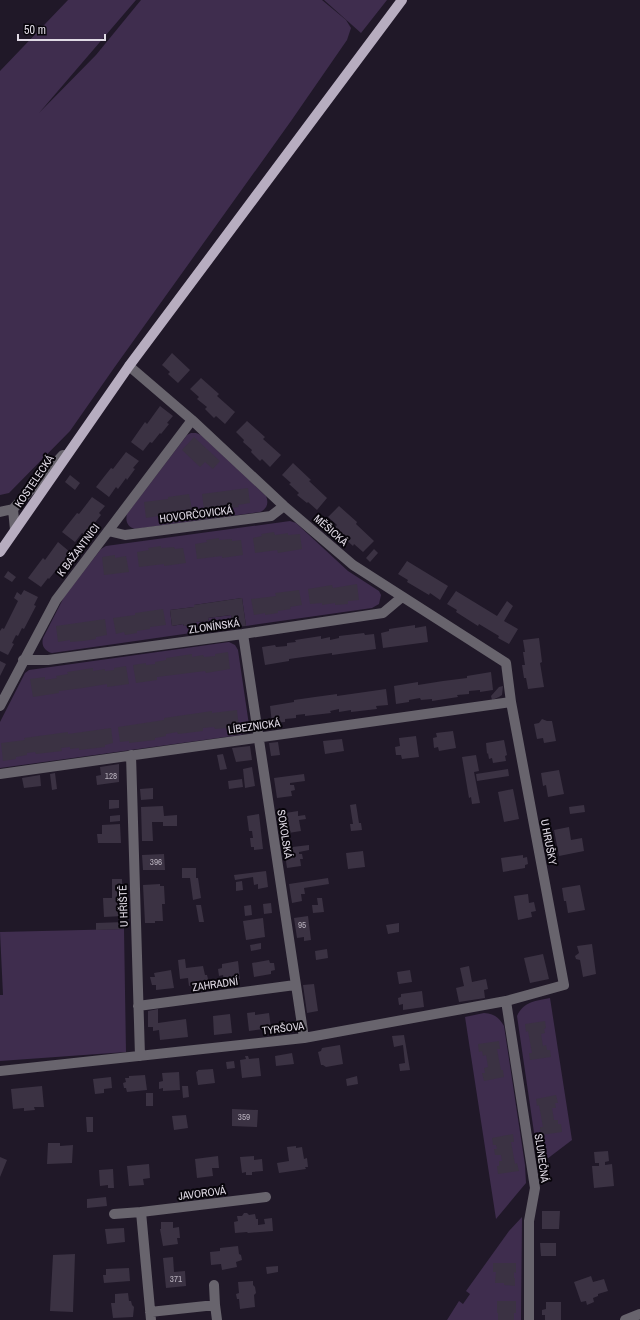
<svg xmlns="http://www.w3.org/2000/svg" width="640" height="1320" font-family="'Archivo Narrow',sans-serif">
<rect width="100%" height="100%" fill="#201828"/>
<!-- green -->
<path fill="#3f2d4e" d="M68,0H136L39,113L96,55L141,0H322L346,20L351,28L347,40L291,121L114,368L70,431L9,493L0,495V71Z
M324,0H387L361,33Z
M191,433H196L201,435L266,496C269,503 267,509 260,512L135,529C128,527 125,522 127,514L187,435Z
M290,521L296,523L348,571L379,591L381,595L379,604L372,608L246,626L242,598L194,605V607L170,610L172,626L183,624L184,626L196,625V622L209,621L208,618L231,615L233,627L52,653C45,651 41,646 43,638L64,597L101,549L106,546Z
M229,642L235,645L238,650L249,725L245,733L240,735L0,768V722L25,673L29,670Z
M124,929L126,1052L0,1061V995H3L0,932Z
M550,998L572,1140L543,1162L539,1167L517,1016C524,1001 536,1001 550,998Z
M484,1013C494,1014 499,1017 504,1026L525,1165L526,1183L496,1219L465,1017Z
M522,1217L521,1320H447L459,1301L463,1304L470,1294L466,1291L509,1231Z"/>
<!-- building -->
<path fill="#3b3243" d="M172,353L190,370L178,383L168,374L170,372L162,365Z
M201,378L219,394L217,396L235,412L225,424L216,416L214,418L205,409L207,407L197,399L199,397L190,389Z
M160,406L173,416L167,423L169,424L161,434L160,433L152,443L150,442L143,451L131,442L145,422L147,424Z
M247,421L265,437L263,439L281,455L270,467L262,459L260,461L251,452L252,450L243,442L244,440L236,432Z
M194,437L220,461L213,469L205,462L200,467L182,450Z
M126,452L139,461L133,468L135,469L127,480L126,478L118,489L116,487L109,497L96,487L111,468L113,469Z
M293,463L311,480L309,481L327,498L317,510L308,502L307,503L297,495L299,493L289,484L291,483L282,475Z
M70,475L80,483L75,490L65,482Z
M248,488L250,503L238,505L239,507L213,511V508L204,510L202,494Z
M189,494L192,509L183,510V513L170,514L171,517L158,518V516L146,518L144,502L168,499V497Z
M92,497L105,506L99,513L101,515L93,525L91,524L84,534L82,533L75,542L62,532L77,513L79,514Z
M339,506L357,522L356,524L374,541L363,552L354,544L353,546L343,537L345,536L335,527L337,525L328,517Z
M274,532L275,535L288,533V535L300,534L302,549L278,553L277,550L255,553L253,538L262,536L261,534Z
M219,538V540L232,539V541L241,540L243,555L222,558V556L197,559L195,544L207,542L206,540Z
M58,542L70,552L65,559L67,560L59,570L57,569L49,579L48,578L41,587L28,578L43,558L45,560Z
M161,546V548L174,547L175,549L183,548L186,563L164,566V564L139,567L137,552L149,550L148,548Z
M374,549L378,553L370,562L366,558Z
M115,555V558L126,556L129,572L104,575L102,557Z
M407,561L448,586L440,600L430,593L429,595L407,582L408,580L398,574Z
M8,571L16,577L12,582L4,577Z
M357,584L359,600L348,601V604L335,605V603L322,605V603L310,604L308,589L332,585L333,588Z
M24,590L38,597L34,605L36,606L24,629L22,628L18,636L16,635L12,643L14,644L8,655L0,651V631L2,628L4,629L18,601L14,598L17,592L21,595Z
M299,590L302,605L290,607L291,609L278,611V613L265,615V613L254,615L251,599L276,596L275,593Z
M456,591L497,616L507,601L513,606L504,621L518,629L509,644L498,638L499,636L479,624L478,626L456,612L457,610L447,604Z
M242,598L246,626L233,627L231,615L208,618L209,621L196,622V625L184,626L183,624L172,626L170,610L194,607V605Z
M163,609L166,625L150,627V629L137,631V633L125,635L124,632L116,634L113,618L135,615V613Z
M105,619L107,635L96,637V639L83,641L70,642V640L58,642L56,626Z
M415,625V628L426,626L428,642L383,648L381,633L389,631V629Z
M364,633L365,635L374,634L376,649L332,655V653L289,659V661L265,665L262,647L275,645L276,647L287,646V643L296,642L295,640L321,636V639L330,637V640L339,638V636Z
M539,638L542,662L540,663L544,687L528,689L526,678H524L522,665H525L523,652H525L523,640Z
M228,652L230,669L206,673L205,671L157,677V680L136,683L133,665L146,663V665L155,664V662L166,660V658L192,654V657L203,655L204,657L215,656V654Z
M0,661L6,664L0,676Z
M126,666L129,684L107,687V684L83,688L59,691V693L33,697L30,679L45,677V680L57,678L56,676L68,674L67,672L93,668V671L105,669V671L114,670V668Z
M491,672L493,690L480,692V690L469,691V694L457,695L458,697L432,701V699L421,700L420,698L409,700V702L396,704L394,686L418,682V685L443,681L467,678V676Z
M503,686L502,695L499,697L492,700L491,696L499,687Z
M386,689L388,705L376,706L377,709L351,712V710L339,712V709L330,711L331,713L305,716V714L296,715V718L285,719V722L272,723L270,706L294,702V700L315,697L337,694V696Z
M237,710L239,728L226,730V728L215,729L214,727L203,728V731L178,734L177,732L166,734V736L155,738V740L129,743V741L120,742L118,727L164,720V718L212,711V713Z
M542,719L547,721H552L556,741L544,743L543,738L537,739L534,724L539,723Z
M111,728L113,743L105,745V747L79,750V748L70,749V747L61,748L62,751L36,754L35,752L27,753V755L16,757V759L3,761L1,743L25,740L24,738L68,732V734Z
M453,731L456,748L439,751L438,747L434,748L433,738L437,737L436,733Z
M416,736L419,757L402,759L401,755H396L395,747L400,746L399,738Z
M342,739L344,751L325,754L323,741Z
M504,740L507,755L505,756L506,761L493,763L492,758L489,759L488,753L487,754L486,743Z
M278,742L280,755L271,756L269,743Z
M250,746L252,760L236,762L232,748Z
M223,754L227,769L220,770L217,755Z
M476,755L479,771L474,772L480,803L472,804L471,797L469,798L462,757Z
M119,764V782L97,785L96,776L101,775L100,767Z
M252,767L255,786L245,788L243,769Z
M508,769L509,776L477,781L476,774Z
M559,770L564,794L548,797L546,785L543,786L541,773Z
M55,773L57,789L52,790L50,774Z
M304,774L305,781L290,783V785H294L295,790L291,791L292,796L277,798L274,778Z
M40,775L41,786L24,788L22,778Z
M242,779L243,787L229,789L228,781Z
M153,788V799L141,800L140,789Z
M513,789L519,819L504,822L498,792Z
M109,800H119V808L109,809Z
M356,804L359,823H361L362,830L351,831L350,824H353L350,805Z
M584,805L585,812L570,814L569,807Z
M163,806L164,816L177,815V826H163V822H152L153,841H142L141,807Z
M298,811V816L305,815L306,819L299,820L301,831L282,834L279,814Z
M259,814L263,849L254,850V847H251L250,838H253L252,831H249L247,816Z
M120,815V821L110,822V816Z
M120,824L121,843H98L97,834H102V825Z
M569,827L571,840L582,838L584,851L559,856L554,830Z
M309,845V850L299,852V854H302L303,859H300L301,866L287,868L284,848Z
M363,851L365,867L348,869L346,853Z
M164,854L165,870H143L142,855Z
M523,855V858L527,857L528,864L525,865V868L503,872L501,858Z
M182,868H196V878H198L201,898L193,900L190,878H182Z
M266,871L268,887L258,889V884L254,885L253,877L235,880L234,875Z
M328,878L329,884L304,888L305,894H301L302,901L292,903L289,884Z
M112,879H122L123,916L104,917L103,898H112Z
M242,881L243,890L236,891V882Z
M160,884V886H164L165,904H162L163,921H155V923H145L143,885Z
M580,885L585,910L568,913L566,901H564L562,888Z
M528,894L529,903L534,902L536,911L531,912L532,917L518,920L514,896Z
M317,898H322L324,912L313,913L312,905H318Z
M271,903L272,913L264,914L263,904Z
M196,905H201L204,922H199Z
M251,905L252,915L245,916L244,906Z
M308,916L311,940L304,941V937L297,938L294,918Z
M263,918L265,937L246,940L243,921Z
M124,922V929L96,930V923Z
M399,923V932L388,934L386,925Z
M261,943V949L251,951L250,945Z
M592,944L596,974L583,977L580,960L576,959L575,956L579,953L577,946Z
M327,949L328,958L316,960L315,951Z
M543,954L549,979L530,983L524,958Z
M185,959L186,968L203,966L205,975H207L209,983L189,986L188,978L180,979L178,960Z
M269,960L270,963H274L275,970L271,971V974L254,977L252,963Z
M238,961L240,979L224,981L223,975L219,976L218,969L222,968V964Z
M469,966L472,982L486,979L488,989L484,990L485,998L459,1002L456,988L464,986L460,968Z
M171,970L174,988L156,990V985H152L150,977H155L154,973Z
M410,970L412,982L399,984L397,972Z
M314,984L318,1011L307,1013L303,985Z
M422,991L424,1007L403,1010V1004L399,1005L398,998L401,997V994Z
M158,1009V1023L186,1019L188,1037L160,1040L159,1030L153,1031V1027H148V1011Z
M255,1012V1015L269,1013L271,1028L249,1031L247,1013Z
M230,1014L232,1033L214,1035L213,1016Z
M545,1021L546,1028L544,1029L545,1033L541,1034L543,1046L546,1045L547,1050H550L551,1057L530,1060L529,1053H532L528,1031L526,1032L525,1024Z
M404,1035L410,1070L400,1071L399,1064L405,1063L403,1045L394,1047L392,1036Z
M499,1041L500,1049H497L499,1060L501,1070H503L504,1077L484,1081L482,1073H485L484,1068L488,1067L486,1055L483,1056L482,1051L479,1052L478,1044Z
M340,1045L343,1064L326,1067L323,1065H321L318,1052L321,1051L322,1048Z
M292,1053L294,1064L276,1066L275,1056Z
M245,1056H248L249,1059L259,1058L261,1076L242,1078L240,1060L246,1059Z
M234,1061L235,1068L227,1069L226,1062Z
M213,1069L215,1083L198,1085L196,1072L198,1071V1070Z
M179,1072L180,1090L163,1091V1088L159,1089V1082L163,1081L162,1073Z
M145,1075L147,1090L127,1092L126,1088H124L123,1083L126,1082L125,1078H129V1076Z
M357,1076L358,1084L347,1086L346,1079Z
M111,1077L112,1088L104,1089V1093L95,1094L93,1079Z
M42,1086L44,1107H34L35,1110L24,1111V1108L13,1109L11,1089Z
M182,1086H188L189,1097L183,1098Z
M146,1093H153V1106H146Z
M556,1095L558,1103H555L556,1108H552L554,1120H558V1124H561L562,1132L541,1135L540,1127H543L539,1105L537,1106L536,1099Z
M232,1109L258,1110L257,1127L232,1126Z
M186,1115L188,1128L174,1130L172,1116Z
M86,1117H93V1132H87Z
M513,1134L514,1142H511L515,1164L517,1163L519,1171L498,1174L497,1166H499V1161H502L501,1155H495L494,1149H497L496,1145H493L492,1138Z
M48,1143H60V1146L73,1145L72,1163L47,1164Z
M296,1146V1148L302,1147L304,1159L307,1158L308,1167H305L306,1169L279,1173L277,1163L289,1161L287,1147Z
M608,1151L609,1161L605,1162V1165L612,1164L614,1186L594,1188L592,1166H599V1163H595L594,1152Z
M218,1156L219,1168H212L213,1176L197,1178L195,1159Z
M254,1156V1160L262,1159L263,1171L252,1172V1175H246V1172L242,1173L240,1157Z
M0,1157L7,1160L0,1177Z
M149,1164L150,1178L143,1179L144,1185L129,1186L127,1166Z
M113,1169L114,1188H108V1185L100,1186L99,1170Z
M106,1197L107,1206L87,1208V1199Z
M542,1211H560L559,1229H542Z
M244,1213H247L249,1215L255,1214L256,1219H258V1225L265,1224L264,1219L272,1218L273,1231L248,1233L247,1232L235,1233L234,1222L238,1221L237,1216H242Z
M161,1222H173V1228L179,1227L180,1238H177L178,1244L163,1246L160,1229H161Z
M124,1228L125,1242L107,1244L105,1229Z
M540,1243H556V1256H541Z
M238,1246L239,1254L241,1255L242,1260L236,1262L237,1267L222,1270L221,1264L211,1265L210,1252L220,1251V1248Z
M75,1254L73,1312L50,1311L53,1255Z
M173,1257L174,1272L185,1271L186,1286L166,1288L163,1258Z
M493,1263H516V1273L514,1272V1278H515V1286L504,1285V1283H495L496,1272H493Z
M278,1266V1272L267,1274L266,1267Z
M129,1268L130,1281L104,1283L103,1275H106V1269Z
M591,1276L593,1282L604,1279L608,1291L598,1294V1296L593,1298L594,1302L587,1305L586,1301L581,1302L574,1282Z
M253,1281V1285L255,1287L256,1293L254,1295L255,1307L240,1309L239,1299H237L236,1294L239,1293L238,1282Z
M128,1293L129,1301H131L132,1305L134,1307L133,1317L113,1318L111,1303H115V1294Z
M497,1301H516V1313H514V1320H498V1313H497Z
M546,1302H561V1320H545V1315H542V1310L546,1309Z"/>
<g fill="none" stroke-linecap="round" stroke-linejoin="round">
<!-- minor -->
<path stroke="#68646d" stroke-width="10" d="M13,509L15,530
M0,512L13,509L63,455
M108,531L125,535L271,516L284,506
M243,634L304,1038
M23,660H48L243,634L383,613L402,597
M0,706L56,600L192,420
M131,755L140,1056
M0,774L511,702
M506,1001L535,1188L529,1221V1320
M138,1006L295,985
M0,1071L304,1038L506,1001L564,985L511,702L506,663L353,565L284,506L192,420L129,366
M114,1214L141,1212
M214,1285L215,1305
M150,1312L215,1305L217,1320
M151,1320L141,1212L266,1197
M625,1320L640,1314"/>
<!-- major -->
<path stroke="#b7adc0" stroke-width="10" d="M0,552L129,366L402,0"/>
</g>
<g text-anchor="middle" stroke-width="4" stroke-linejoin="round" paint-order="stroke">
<!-- number labels -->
<g font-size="9" fill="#b7b0bc">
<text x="111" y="779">128</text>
<text x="156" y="865">396</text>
<text x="302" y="928">95</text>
<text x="244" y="1120">359</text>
<text x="176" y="1282">371</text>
</g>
<!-- street labels -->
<g font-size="11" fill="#e0dae5" stroke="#08050b">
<text transform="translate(34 481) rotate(-56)" y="4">KOSTELECKÁ</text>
<text transform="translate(196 514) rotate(-7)" y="4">HOVORČOVICKÁ</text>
<text transform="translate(331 530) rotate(41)" y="4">MĚŠICKÁ</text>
<text transform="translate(78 550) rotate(-53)" y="4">K BAŽANTNICI</text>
<text transform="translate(214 626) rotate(-8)" y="4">ZLONÍNSKÁ</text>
<text transform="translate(254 726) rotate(-8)" y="4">LÍBEZNICKÁ</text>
<text transform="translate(285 834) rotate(81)" y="4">SOKOLSKÁ</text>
<text transform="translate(549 842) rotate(79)" y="4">U HRUŠKY</text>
<text transform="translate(123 906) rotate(-92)" y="4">U HŘIŠTĚ</text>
<text transform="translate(215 984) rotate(-8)" y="4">ZAHRADNÍ</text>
<text transform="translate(283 1028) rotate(-7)" y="4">TYRŠOVA</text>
<text transform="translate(542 1158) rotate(82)" y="4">SLUNEČNÁ</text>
<text transform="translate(202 1193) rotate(-7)" y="4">JAVOROVÁ</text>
</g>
</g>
<!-- scale -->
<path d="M18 34v6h87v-6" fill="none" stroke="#e0dae5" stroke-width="2"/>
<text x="24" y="34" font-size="12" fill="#e0dae5" stroke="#08050b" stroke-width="3" paint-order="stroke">50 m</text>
</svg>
